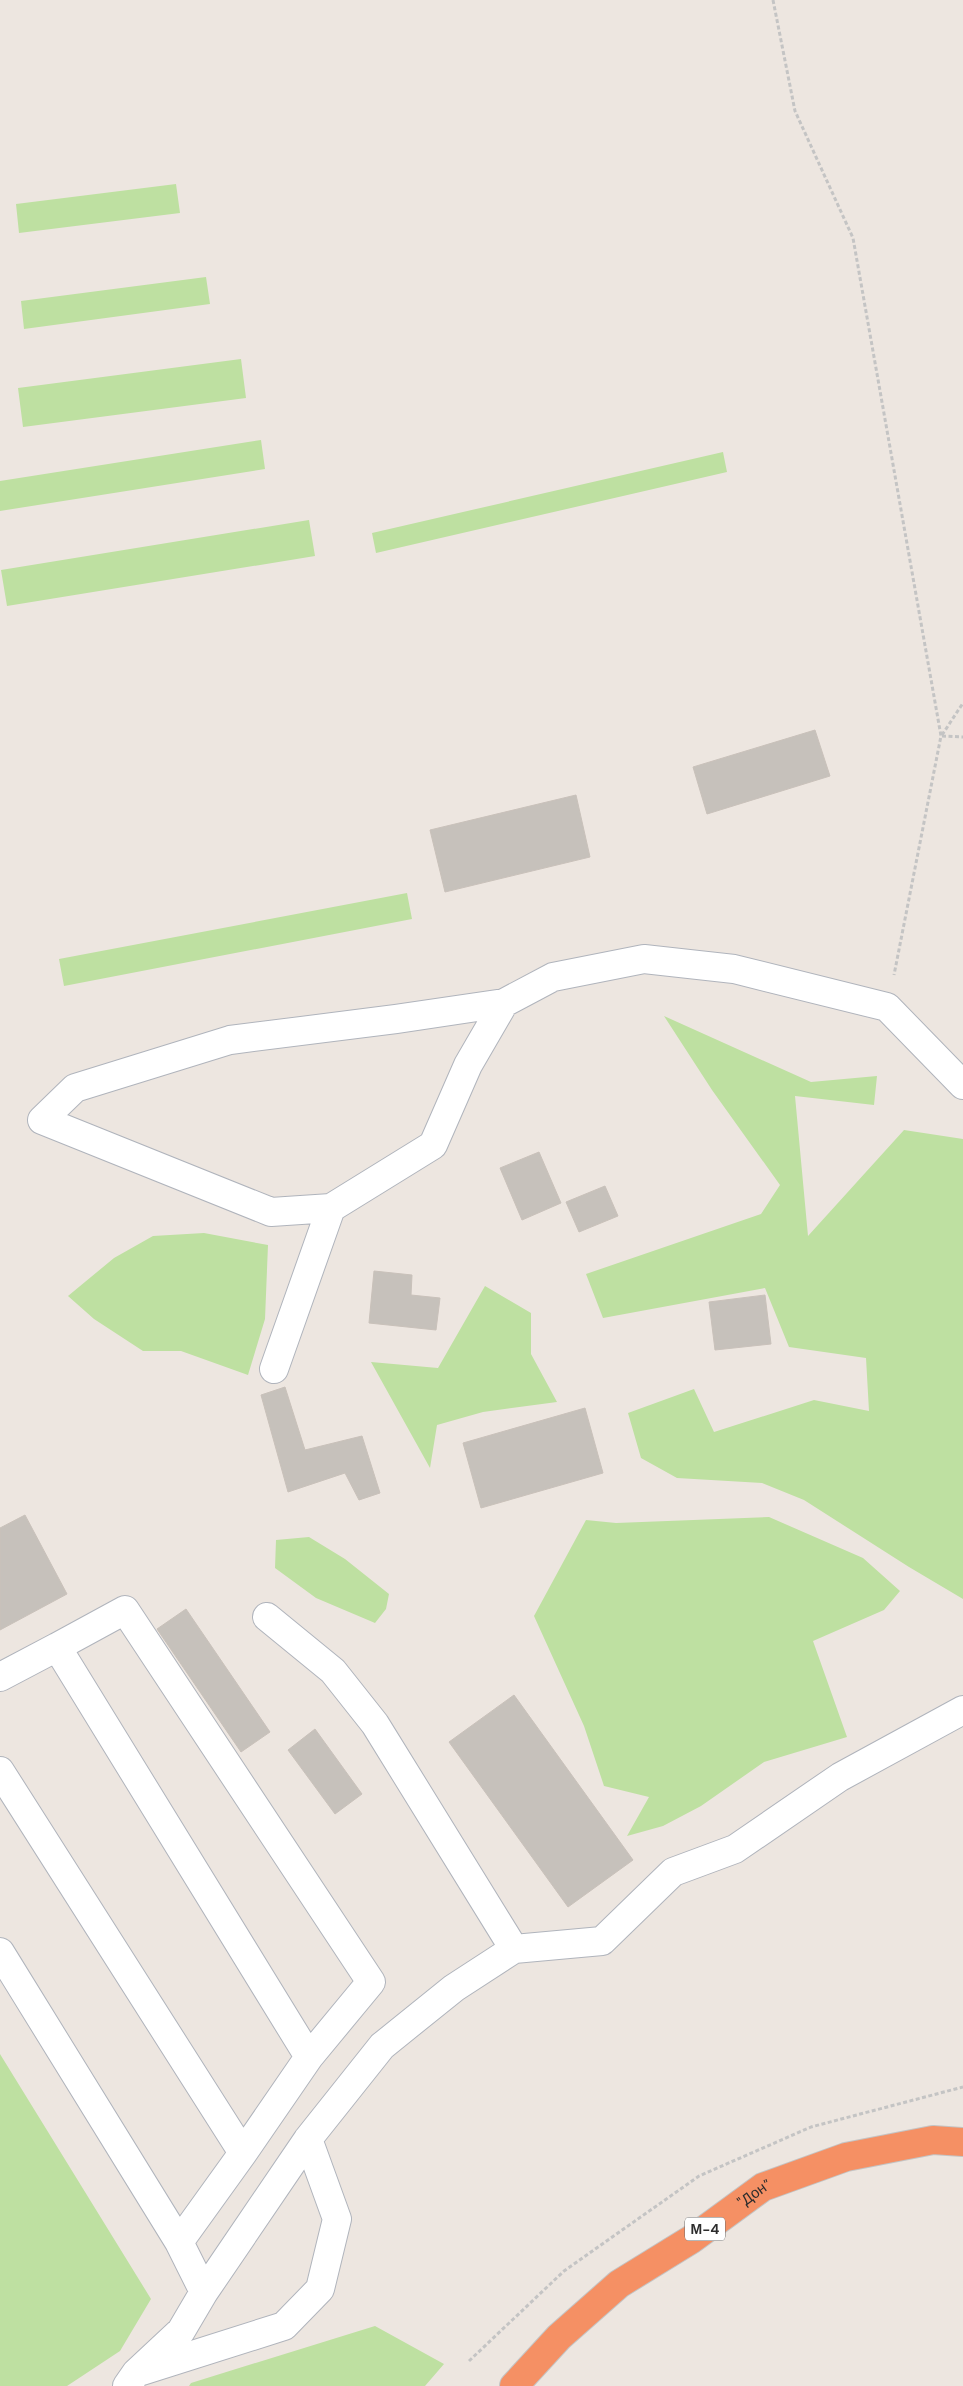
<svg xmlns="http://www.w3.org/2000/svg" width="963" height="2386" font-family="'DM Sans',sans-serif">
<rect width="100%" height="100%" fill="#ede6e0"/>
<!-- green -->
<path fill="#bee0a1" d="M176,184L180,213L19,233L16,204Z
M206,277L210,304L24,329L21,301Z
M241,359L246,398L23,427L18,388Z
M261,440L265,469L0,511V481Z
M723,452L727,472L376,553L372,533Z
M309,520L315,556L7,606L1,570Z
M407,893L412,919L64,986L59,959Z
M664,1016L811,1082L877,1076L874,1105L795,1096L808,1236L904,1130L963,1139V1599L909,1567L804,1500L762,1483L677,1478L641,1458L628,1413L694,1389L714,1432L814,1400L869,1411L866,1358L789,1347L765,1288L603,1318L586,1274L761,1214L780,1185L712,1090Z
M204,1233L268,1245L265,1319L248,1375L181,1351H143L94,1319L68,1296L114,1258L153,1236Z
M485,1286L531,1313V1354L557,1402L483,1412L437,1425L430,1468L371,1362L438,1368Z
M769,1517L863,1558L900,1591L884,1610L813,1641L847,1737L764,1762L701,1806L663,1826L627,1836L649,1797L604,1786L584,1726L534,1616L586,1520L616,1523Z
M309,1537L345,1559L389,1594L386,1609L375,1623L316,1598L275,1568L276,1540Z
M0,2054L151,2299L120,2351L67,2386H0Z
M375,2326L444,2364L425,2386H189L191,2383Z"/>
<!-- building -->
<path fill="#c6c1bb" stroke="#c9c1ba" d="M815,730L830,776L707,814L693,767Z
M576,795L590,857L445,892L430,830Z
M539,1152L561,1203L522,1220L500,1168Z
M605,1186L618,1216L579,1232L566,1202Z
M374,1271L412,1275L411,1295L440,1298L436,1330L369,1323Z
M765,1295L771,1344L715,1350L709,1302Z
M285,1387L305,1450L362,1436L380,1493L359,1500L345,1473L288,1492L261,1395Z
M585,1408L603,1473L481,1508L463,1443Z
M25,1515L67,1594L0,1630V1528Z
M186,1609L270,1732L241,1752L157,1629Z
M514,1695L633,1860L568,1907L449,1742Z
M315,1729L362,1794L335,1814L288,1750Z"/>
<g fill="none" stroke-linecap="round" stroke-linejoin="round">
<defs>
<path id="minor" d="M504,1003L468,1065L433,1145L331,1208L271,1212L42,1120L75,1088L230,1040L396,1019L504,1003L553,977L644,959L734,969L887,1007L963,1085
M274,1369L331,1208
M267,1617L333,1671L375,1724L514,1949
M57,1647L125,1610L371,1982L309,2057
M0,1677L57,1647L309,2057L243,2153
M0,1771L243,2153L179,2242
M0,1952L179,2242L204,2292
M142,2371L284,2326L320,2289L337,2219L308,2139
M127,2386L136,2373L181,2331L204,2292L308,2139L382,2046L454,1988L514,1949L602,1941L673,1872L735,1849L840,1777L963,1710"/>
<g id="highway">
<path id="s1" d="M514,2386L559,2337L619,2284L692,2239L763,2187L846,2157L933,2140L963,2142"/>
</g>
</defs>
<!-- minor casing -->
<use href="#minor" stroke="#b0b4bc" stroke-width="30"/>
<!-- highway casing -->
<use href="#highway" stroke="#c4c4c4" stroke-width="30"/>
<!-- path -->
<path stroke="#c4c4c4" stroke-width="3" stroke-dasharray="4 2.5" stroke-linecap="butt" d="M773,0L795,111L853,238L941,736L894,975
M942,735L963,703
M942,736L963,737
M469,2361L564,2271L699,2176L811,2127L963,2087"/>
<!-- minor -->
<use href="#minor" stroke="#fff" stroke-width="28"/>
<!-- highway -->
<use href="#highway" stroke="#f59064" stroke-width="28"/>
</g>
<g text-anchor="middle" stroke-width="4" stroke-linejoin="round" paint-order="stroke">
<!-- shield labels -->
<rect fill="#fff" stroke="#6c6c6c" stroke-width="1" x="685" y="2217.5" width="40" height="23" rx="4"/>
<g font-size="14" font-weight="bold" fill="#2d2d2d">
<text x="705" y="2234">М-4</text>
</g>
<!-- street labels -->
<g font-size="15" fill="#2d2d2d" stroke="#fff">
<text dy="5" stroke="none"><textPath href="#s1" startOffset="309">"Дон"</textPath></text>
</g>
</g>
</svg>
